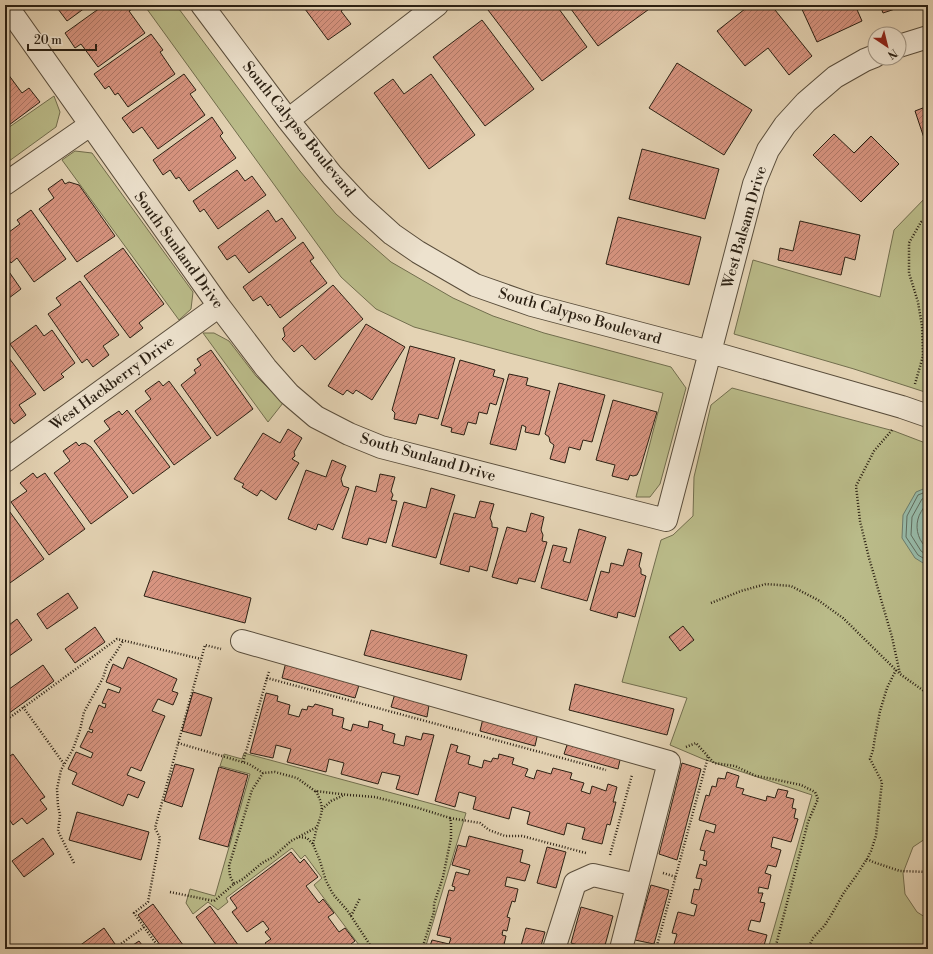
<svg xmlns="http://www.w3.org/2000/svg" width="933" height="954" font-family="'Libre Bodoni',serif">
<defs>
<pattern id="building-hatch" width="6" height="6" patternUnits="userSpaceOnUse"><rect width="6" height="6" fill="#d79480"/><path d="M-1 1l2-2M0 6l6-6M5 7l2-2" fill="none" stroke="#af7868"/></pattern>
</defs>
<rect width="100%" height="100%" fill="#e4d3b4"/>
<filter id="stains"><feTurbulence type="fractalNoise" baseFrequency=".005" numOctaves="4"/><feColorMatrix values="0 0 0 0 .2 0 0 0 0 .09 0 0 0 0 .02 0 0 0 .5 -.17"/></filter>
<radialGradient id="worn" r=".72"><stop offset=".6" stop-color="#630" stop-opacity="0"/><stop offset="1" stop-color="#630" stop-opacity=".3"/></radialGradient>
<!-- park -->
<path fill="#babb89" stroke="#726e4e" d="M144,5H176L300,171L336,214L391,262L453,298L493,316L544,333L671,367L686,388L660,484L650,497H636L663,393L513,354L414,327L376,309L341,277Z
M54,96L60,112L56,127L5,164V130Z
M75,151L92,153L193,292L191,309L179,320L62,160Z
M928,195V393L854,369L734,334L753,260L880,297L894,230Z
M203,333H214L229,341L256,376L283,403L268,422Z
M732,388L894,431L928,444V837L913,847L903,873L905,894L917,912L928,919V949H768L812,795L703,759L670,745L687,698L622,682L661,540L673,535L693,516L694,477L711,405Z
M244,753L466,813L425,949H362L314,885L322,878L305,855L301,859L292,848L226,898L228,902L218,910L208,902L193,914L186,903L190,889L215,896L250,774L220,766L224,754L242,759Z"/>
<!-- water -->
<path fill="#97b9a7" stroke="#6c7c6c" d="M928,487V566L915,558L902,538L903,515L916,492Z"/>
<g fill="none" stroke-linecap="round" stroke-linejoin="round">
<!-- shore -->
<path stroke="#616c5d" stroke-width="1" d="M928,491L918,495L907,516L906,537L918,555L928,561
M928,497L922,499L912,517L911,535L921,551L928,556
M928,503L926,504C923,509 919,514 918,519C915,530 919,542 928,549"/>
</g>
<!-- building -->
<path fill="url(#building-hatch)" stroke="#2b2013" d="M55,5H89L67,21Z
M104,5H132L134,8L129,11L145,33L98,67L81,44L75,48L65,33Z
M302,5H349L341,11L351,24L328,40Z
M495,5H513L515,8L519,5H556L587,47L542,81L488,10Z
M568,5H651L652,7L598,46Z
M750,5H771L812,56L789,75L768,48L745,66L717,31Z
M800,5H855L862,21L817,42Z
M880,5H907L883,13Z
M482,20L534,89L485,126L433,57Z
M151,34L163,50L160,52L175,74L128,107L118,93L115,95L109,86L105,89L94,74Z
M677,63L752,110L724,155L649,108Z
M5,70L22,93L29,88L40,102L5,128Z
M184,74L196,90L190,94L205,115L158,149L142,127L133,133L122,118Z
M431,74L475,135L429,169L374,93L393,79L404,94Z
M928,106V150L915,111Z
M212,117L223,133L220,136L236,158L189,191L179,177L176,179L170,170L163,175L153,160Z
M834,134L854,153L871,136L899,164L861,202L813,155Z
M642,149L719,169L705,219L629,199Z
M237,170L245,181L252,176L266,195L218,229L204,209L200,212L193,201Z
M62,179L65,184L69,182L79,185L115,236L77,262L39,209L54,198L48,189Z
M31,210L66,259L34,282L17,258L11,263L5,254V235L20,224L17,220Z
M268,210L276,222L282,218L296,238L249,273L235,255L227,260L218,247Z
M618,217L701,237L689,285L606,264Z
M800,221L860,235L855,260L845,257L841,275L778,260L780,248L793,251Z
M303,242L314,258L310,261L327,283L280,318L270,304L268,306L261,296L253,301L243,287Z
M123,248L164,304L139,323L143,328L130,338L84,276Z
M5,266L21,289L5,301Z
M80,281L119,335L103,346L109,355L93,367L87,359L82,363L48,314L61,305L56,298Z
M333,285L363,319L315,360L302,345L294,352L282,339L285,336L283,328Z
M366,324L405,347L372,400L356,390L353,394L347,390L343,395L328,386Z
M36,325L44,336L52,330L75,363L61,374L64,377L44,391L10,344Z
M410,346L455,358L438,419L419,414L416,424L394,419L395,413L392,410Z
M211,350L253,409L217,436L181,385L196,373L194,370L201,365L197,359Z
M9,358L36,394L19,405L26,415L14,424L7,414L5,415V361Z
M460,360L495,370L493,376L504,379L496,405L490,403L487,414L479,412L476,424L468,422L464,435L451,432L452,428L441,425Z
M509,374L528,378L526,385L550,391L539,435L525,432L526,427L522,425L516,450L490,444Z
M159,381L163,386L169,381L211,438L174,465L135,411L151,399L145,391Z
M559,383L605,395L592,442L583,440L580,450L569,447L565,463L550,459L554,445L550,442L549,437L545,434Z
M613,400L657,412L640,469L637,475L633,476L630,475L628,480L612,476L615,465L596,460Z
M127,410L170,467L133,494L94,441L110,429L104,421L119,411L122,415Z
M288,429L302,438L294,452L295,456L292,459L299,463L276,500L261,490L257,496L242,487L244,484L234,479L263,433L280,443Z
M76,442L79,446L81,444L85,443L91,447L128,497L91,524L54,473L70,461L63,451Z
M332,460L346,466L341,479L343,486L349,488L333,530L318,524L316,530L288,519L306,470L326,477Z
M33,473L37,478L45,473L85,529L49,555L11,502L27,491L20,483Z
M380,474L395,477L391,491L393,495L391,500L397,501L386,543L369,538L367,545L342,538L356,486L376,492Z
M431,488L455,495L436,558L392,546L404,502L426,508Z
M480,501L494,504L490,518L492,523V527L498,528L487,571L470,566L469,572L440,564L454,513L475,518Z
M5,507L7,508L44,559L7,585L5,583Z
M531,513L544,517L541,530L543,535L542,541L547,542L535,582L519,578L517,584L492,577L507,527L526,532Z
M579,529L606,537L587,601L541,588L553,545L567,548L563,561L570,563Z
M628,549L642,553L639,566L641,569V574L646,576L635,617L618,612L617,618L590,610L601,571L609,573L611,563L623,566Z
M153,571L251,598L245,623L144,596Z
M68,593L78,608L47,629L37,614Z
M17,619L32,640L5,659V628Z
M683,626L694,640L680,651L669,637Z
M95,627L105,642L75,663L65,649Z
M371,630L467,655L461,680L364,655Z
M128,657L177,679L172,691L178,693L173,705L158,699L152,711L165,716L141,771L131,767L127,775L145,782L138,798L128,794L123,806L72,784L77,773L68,769L76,752L91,758L93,753L80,747L88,731L92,733L93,730L89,729L99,705L105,708L106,704L102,703L108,689L119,693L121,688L106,682L113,664L123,669Z
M286,662L360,682L355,698L282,678Z
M43,665L54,681L5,716V692Z
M575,684L674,709L667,735L569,710Z
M396,690L430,699L427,717L391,707Z
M193,692L212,698L201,736L182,731Z
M266,693L278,696L277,701L290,705L288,714L299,717L302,709L307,710L308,706L313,707L315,704L333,709L332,715L344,718L342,728L351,731L353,724L368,728L369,721L383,725L382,730L395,734L393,743L404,746L406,736L421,740L423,733L434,735L418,795L396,789L400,776L382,772L378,784L341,774L344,763L329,759L326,772L287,762L291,749L276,745L273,758L250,753Z
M484,714L539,728L535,746L480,731Z
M570,736L622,751L618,769L564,754Z
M451,744L458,746L456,752L470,756L468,764L482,768L484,760L491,762L493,758L498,759L499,754L514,758L512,764L528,769L525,776L534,779L537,770L551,774L553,768L572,773L570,779L584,783L581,791L590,794L592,786L606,791L608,784L617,787L613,802H616L610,825L607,824L602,844L582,839L585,828L567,823L564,835L527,824L530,812L512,807L509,819L473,809L476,797L459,792L455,807L435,801Z
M5,754L8,757L13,754L45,797L40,800L47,809L27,824L22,818L13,825L7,816L5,817Z
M682,763L701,769L677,860L659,854Z
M175,764L194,769L182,807L164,801Z
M219,767L248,775L228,847L199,839Z
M727,772L739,776L736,787L744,789L742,794L766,801L767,796L775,798L778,789L788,791L786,797L794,799L792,808L796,809L794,818L798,819L791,842L773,837L771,847L781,850L776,867L768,865L765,873L771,875L768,889L759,887L758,893H763L760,902L765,903L760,922L751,920L748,930L767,935L763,949H675L676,945L674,944L677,934L672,933L678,912L694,916L697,905L691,903L694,889L699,890L702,879L696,878L700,864L706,866L707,861L703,860L705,851L700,850L706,830L714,833L716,825L699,820L706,795L709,796L712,786L716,787L718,778L725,779Z
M77,812L149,832L141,860L69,840Z
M469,836L523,850L520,862L530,865L525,881L507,877L505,886L518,889L515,902L512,901L507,917L510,918L507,931L503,930L502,935L506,936L503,949H429L432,940L449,944L451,938L437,935L449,890L454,891L455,887L452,886L456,872L468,875L470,870L452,865L458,845L466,847Z
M43,838L54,854L24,877L12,861Z
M547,847L566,852L556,888L537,883Z
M291,852L300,863L304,859L318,877L306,886L319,903L323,899L334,913L328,917L339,932L345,928L355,941L351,944L355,949H270L265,943L271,939L265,932L269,929L263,921L247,932L232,912L237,908L230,898Z
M651,885L669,890L654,944L635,940Z
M153,904L186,949H163L138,915Z
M210,906L241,949H219L196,917Z
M581,907L613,916L604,949H592L571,943Z
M104,928L115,944L109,949H75Z
M526,928L545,932L540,949H520Z
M139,941L145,949H120L127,944L130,947Z"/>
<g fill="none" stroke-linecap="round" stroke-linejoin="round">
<defs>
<path id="minor" d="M6,5L219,306L266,368L289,394L316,417L349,434L381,447L666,520L754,184L768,150L785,125L806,102L835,77L865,60L875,56
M202,5L288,120L332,175L361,206L392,234L418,252L449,270L475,285L532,305L710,352L902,407L928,416
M899,46L928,37
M288,120L437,5
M5,184L90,125
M5,461L219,306
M242,641L669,762L621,949
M554,949L575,883L593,875L637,885"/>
</defs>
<!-- minor casing -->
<use href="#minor" stroke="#594d3b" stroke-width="24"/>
<!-- path -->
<path stroke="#2b2013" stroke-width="2.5" stroke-dasharray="1 2" stroke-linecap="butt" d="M915,384L923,356L922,326L918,302L909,273V243L921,222L928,218
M892,430L874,451L856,486L860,521L869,558L892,637L900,674
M711,603L741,591L766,584L791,586L818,600L843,618L900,674L928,694
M896,670L887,688L880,711L875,737L873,750L870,759L882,782L876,836L871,851L867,859L873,862L900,871L928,872
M269,672L267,678L606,770
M23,707L64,764
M5,721L117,639L201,659
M178,743L249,764L263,773L275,772L297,778L315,791L349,795L375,797L415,807L450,818L451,822V838L443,877L434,904V912L422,949
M686,747L696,743L714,763L735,766L756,776L773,779L801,785L815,792L818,799L808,822L775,949
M243,762L267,678
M322,809L331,801L344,795
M450,818L480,823L489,830L505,836H522L586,853
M299,837L307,838L313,844L320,861L326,881L333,894L347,910L370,945L375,949
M313,844L317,827
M610,855L632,775
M74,863L58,831L60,815L58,806L57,789L61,770L73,749L80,730L84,712L103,678L107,665L115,654L123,641
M663,873L676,877
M234,884L243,879L262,863L273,857L291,841L317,827C323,810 324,807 316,791
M170,892L214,901L234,884L230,876L229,866L252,790L263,773
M351,916L360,898
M144,927L160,949
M114,949L144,927L134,913L148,902L160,838L155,828L205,645L221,649
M656,949L708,757
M808,949L813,938L825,925L833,912L843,894L856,876L867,859
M926,949H927"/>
<!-- minor -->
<use href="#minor" stroke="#ede2ce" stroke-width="22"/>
</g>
<g text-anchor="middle" stroke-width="3.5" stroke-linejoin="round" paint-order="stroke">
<!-- street labels -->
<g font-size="15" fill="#2b2013" stroke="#ede2ce">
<text transform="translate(299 129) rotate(51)" y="5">South Calypso Boulevard</text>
<text transform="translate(744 227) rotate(-74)" y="5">West Balsam Drive</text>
<text transform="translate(179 250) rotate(54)" y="5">South Sunland Drive</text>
<text transform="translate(580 316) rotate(16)" y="5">South Calypso Boulevard</text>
<text transform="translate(112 383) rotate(-36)" y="5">West Hackberry Drive</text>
<text transform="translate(428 457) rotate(16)" y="5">South Sunland Drive</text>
</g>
</g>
<!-- margin -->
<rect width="933" height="954" fill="none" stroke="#e4d3b4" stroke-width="20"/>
<rect x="6" y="6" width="921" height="942" fill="none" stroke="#2b2013" stroke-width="2"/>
<rect x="10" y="10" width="913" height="934" fill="none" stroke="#2b2013"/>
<!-- north arrow -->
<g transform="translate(887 46) rotate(145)"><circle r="19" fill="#ede2ce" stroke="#9f9483"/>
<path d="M0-3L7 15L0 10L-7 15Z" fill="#8f2418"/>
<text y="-6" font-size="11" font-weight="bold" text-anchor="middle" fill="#2b2013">N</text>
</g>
<!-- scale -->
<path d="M28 44v6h68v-6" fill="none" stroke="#2b2013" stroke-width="2"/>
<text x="34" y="44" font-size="12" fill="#2b2013" stroke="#ede2ce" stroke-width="3" paint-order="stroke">20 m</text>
<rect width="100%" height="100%" filter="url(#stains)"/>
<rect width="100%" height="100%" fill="url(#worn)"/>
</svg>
